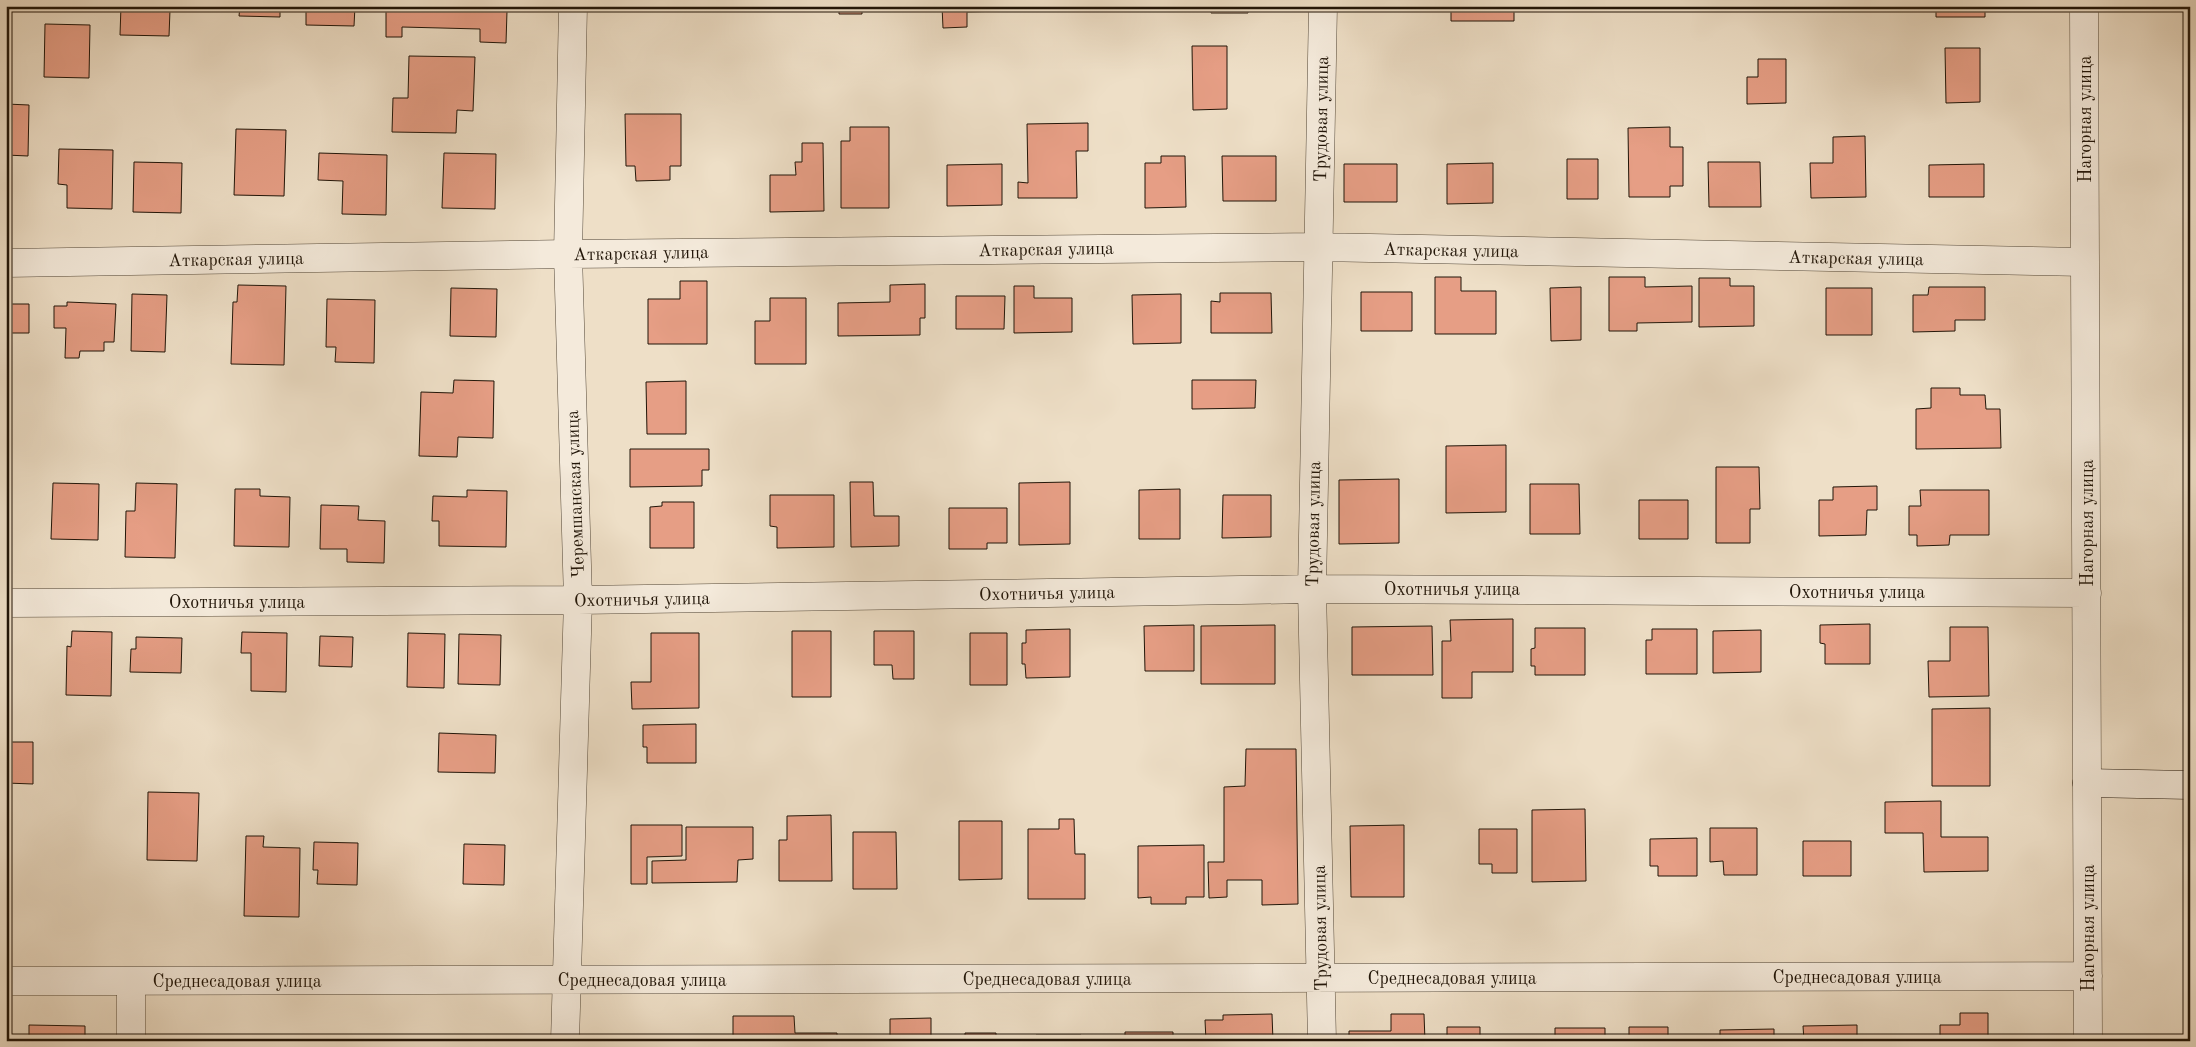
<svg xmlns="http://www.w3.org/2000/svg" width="2196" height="1047" font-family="'Old Standard TT',serif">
<rect width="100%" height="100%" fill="#eedfc7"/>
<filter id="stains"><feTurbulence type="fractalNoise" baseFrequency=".004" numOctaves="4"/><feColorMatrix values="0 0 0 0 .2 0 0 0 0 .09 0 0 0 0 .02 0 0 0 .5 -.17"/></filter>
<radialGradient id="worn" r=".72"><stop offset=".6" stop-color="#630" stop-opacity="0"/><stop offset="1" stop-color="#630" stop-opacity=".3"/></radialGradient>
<!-- building -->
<path fill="#e69e85" stroke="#211508" d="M121,6H183V10H170L169,36L120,35Z
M240,6H280V17L239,16Z
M306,6H355L354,26L306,25Z
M386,6H492V11H507L506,43L480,42V29L402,27V37H386Z
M839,6H862V14H839Z
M942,6H1003V11L967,12V27L943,28Z
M1035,6H1089V7L1035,8Z
M1211,6H1248V13H1211Z
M1451,6H1514V21H1451Z
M1936,6H1985V17H1936Z
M45,24L90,25L89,78L44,77Z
M1192,46H1227V109L1193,110Z
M1945,48H1980V102L1946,103Z
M409,56L475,57L473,111L457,110L456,133L392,132L393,98H408Z
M1758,59H1786V103L1747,104V77H1758Z
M6,104L29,105L28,156L6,155Z
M625,114H681V166H670V180L636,181L635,166H626Z
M1088,123V151H1076L1077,198H1018V182L1028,183L1027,124Z
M850,127H889V208H841V141H850Z
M1670,127V147H1683V186H1670V197H1629L1628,128Z
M236,129L286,130L284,196L234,195Z
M1865,136L1866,197L1811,198L1810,163H1833V137Z
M802,143H823L824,211L770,212V175H796L795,162H802Z
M59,149L113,150L112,209L67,208V185L58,184Z
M319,153L387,155L386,215L342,214L343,181L318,180Z
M444,153L496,154L495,209L442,208Z
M1161,156H1185L1186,207L1145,208V163H1161Z
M1222,156H1276V201H1223Z
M1567,159H1598V199H1567Z
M134,162L182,163L181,213L133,212Z
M1708,162H1760L1761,207H1709Z
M1493,163V203L1447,204V164Z
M1002,164V205L947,206V165Z
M1344,164H1397V202H1344Z
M1984,164V197H1929V165Z
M1435,277H1461V291H1496V334H1435Z
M1609,277H1645V287L1692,286V322L1637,323V331H1609Z
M1699,278H1730V286H1754V326L1699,327Z
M680,281H707V344H648V299H680Z
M925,284V318H920V335L838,336V303L890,302V285Z
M238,285L286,286L284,365L231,364L233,302H237Z
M1014,286H1034V298H1072V332L1014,333Z
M1581,287V340L1551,341L1550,288Z
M1929,287H1985V320H1955V331L1913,332V295H1928Z
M451,288L497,289L496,337L450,336Z
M1826,288H1872V335H1826Z
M1361,292H1412V331H1361Z
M1220,293H1271L1272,333H1211V301L1220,302Z
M132,294L167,295L165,352L131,351Z
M1181,294V343L1133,344L1132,295Z
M956,296H1005L1004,329H956Z
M770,298H806V364H755V321H770Z
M327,299L375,300L374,363L335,362L336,347H326Z
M67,302L116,304L114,342H104V351H80L79,358H65L66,328H54V306H67Z
M6,304H29V333H6Z
M454,380L494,381L493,438L458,437L457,457L419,456L421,392L453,393Z
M1192,380H1256L1255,408L1192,409Z
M686,381V434H647L646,382Z
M1931,388H1960V395H1985L1986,409H2000L2001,448L1916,449V409L1931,408Z
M1506,445V512L1446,513V446Z
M630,449H709V470H702V486L630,487Z
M1716,467H1759L1760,509H1750V543H1716Z
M1399,479V543L1339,544V480Z
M850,482H873L874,516H899V546L851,547Z
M1070,482V544L1019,545V483Z
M53,483L99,484L98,540L51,539Z
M136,483L177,484L175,558L125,557L126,511H135Z
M1530,484H1579L1580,534H1530Z
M1877,486V510H1867L1866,535L1819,536V500H1833V487Z
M235,489H260V496L290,497L289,547L234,546Z
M1180,489V539H1139V490Z
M467,490L507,491L506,547L439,546V521H432L433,496L467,497Z
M1920,490H1989V535H1950L1949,545L1917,546V535H1909V506H1921Z
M770,495H834V547L777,548V527L770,526Z
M1223,495H1271V537L1222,538Z
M1639,500H1688V539H1639Z
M6,501H10L9,548H6Z
M662,502H694V548H650V507L662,506Z
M321,505L359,506L358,520L385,521L384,563L347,562V549H320Z
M949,508H1007V543H987V549H949Z
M1513,619V672H1472V698H1442V641H1451L1450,620Z
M1870,624V664H1825V644L1820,643V625Z
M1194,625V671H1145L1144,626Z
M1275,625V684H1201V626Z
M1432,626L1433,675H1352V627Z
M1950,627H1988L1989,696L1929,697L1928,661H1950Z
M1535,628H1585V675H1535V666H1531V649L1535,648Z
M1070,629V677L1026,678L1025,664H1022V643H1026V630Z
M1652,629H1697V674H1646V640H1652Z
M1761,630V672L1713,673V631Z
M72,631L112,632L111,696L66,695L67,646L71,647Z
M792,631H831V697H792Z
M874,631H914V679H893L892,665H874Z
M242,632L287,633L286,692L251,691V653H241Z
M408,633L445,634L444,688L407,687Z
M651,633H699V708L632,709L631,682H651Z
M970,633H1007V685H970Z
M459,634L501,635L500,685L458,684Z
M320,636L353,637L352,667L319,666Z
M136,637L182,638L181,673L130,672L131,649H136Z
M1990,708V786H1932V709Z
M696,724V763H647V747H643V725Z
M439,733L496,735L495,773L438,772Z
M6,742H33V784L6,783Z
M1246,749H1296L1298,904L1262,905V880H1227V897L1209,898L1208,862H1224V787L1245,786Z
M148,792L199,793L197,861L147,860Z
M1941,801V837H1988V871L1924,872L1923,833H1885V802Z
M1585,809L1586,881L1532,882V810Z
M831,815L832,881H779V840H787V816Z
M1059,819H1074L1075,854H1085V899H1028V829H1059Z
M959,821H1002V879L959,880Z
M631,825H682V856L647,857V884H631Z
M1404,825V897H1351L1350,826Z
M686,827H753V859L738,860L737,882L652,883V861L686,860Z
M1710,828H1757V875H1724L1723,861L1710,862Z
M1479,829H1517V873H1492V864H1479Z
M853,832H896L897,889H853Z
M246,836H264L263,847L300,848L299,917L244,916Z
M1697,838V876H1658V866H1650V839Z
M1803,841H1851V876H1803Z
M314,842L358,843L357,885L317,884L318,870H313Z
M464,844L505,845L504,885L463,884Z
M1204,845V897H1186V904H1151V897L1138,898V846Z
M1960,1013H1988V1041H1940V1025H1960Z
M1272,1014L1273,1041H1206L1205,1020H1223V1015Z
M1391,1014H1424L1425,1041H1349V1031H1391Z
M733,1016H794L795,1033H837V1041H733Z
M931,1018V1041H890V1019Z
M29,1025L85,1026V1041H29Z
M1857,1025V1041H1804L1803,1026Z
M1447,1027H1480V1041H1447Z
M1629,1027H1668V1041H1629Z
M1555,1028H1605V1041H1555Z
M1774,1029V1041H1713V1038H1720V1030Z
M1125,1032H1173V1041H1119V1038H1125Z
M965,1033H996V1041H965Z
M1036,1035H1081V1041H1036Z"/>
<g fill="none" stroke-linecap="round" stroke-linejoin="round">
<defs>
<path id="street" d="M2084,6L2088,1041
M6,263L568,254L1318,247L2085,262
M6,603L578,600L1312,589L2087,593
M6,981L2088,976
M131,1041V981
M565,1041L578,600L568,254L573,6
M1322,1041L1312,589L1323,6"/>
<path id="secondary" d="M2087,783L2190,785"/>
</defs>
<!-- street casing -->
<use href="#street" stroke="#544838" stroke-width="29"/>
<!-- secondary casing -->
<use href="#secondary" stroke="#211508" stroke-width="29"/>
<!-- street -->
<use href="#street" stroke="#f4eadb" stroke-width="28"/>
<!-- secondary -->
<use href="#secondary" stroke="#f4eadb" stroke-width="28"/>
</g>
<g text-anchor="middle" stroke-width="4" stroke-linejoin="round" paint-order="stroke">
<!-- street labels -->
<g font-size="18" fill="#211508" stroke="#f4eadb">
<text transform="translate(1321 119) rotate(-89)" y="6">Трудовая улица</text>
<text transform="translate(2085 119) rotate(-90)" y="6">Нагорная улица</text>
<text transform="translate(1046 249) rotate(-1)" y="6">Аткарская улица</text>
<text transform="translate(1451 250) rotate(1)" y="6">Аткарская улица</text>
<text transform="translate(641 253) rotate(-1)" y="6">Аткарская улица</text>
<text transform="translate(1856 258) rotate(1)" y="6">Аткарская улица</text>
<text transform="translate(236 259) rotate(-1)" y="6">Аткарская улица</text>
<text transform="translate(575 494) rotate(-92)" y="6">Черемшанская улица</text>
<text transform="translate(2087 523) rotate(-90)" y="6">Нагорная улица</text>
<text transform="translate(1313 524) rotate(-89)" y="6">Трудовая улица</text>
<text x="1452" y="595">Охотничья улица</text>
<text x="1857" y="598">Охотничья улица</text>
<text transform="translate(1047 593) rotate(-1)" y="6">Охотничья улица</text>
<text transform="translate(642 599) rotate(-1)" y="6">Охотничья улица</text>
<text x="237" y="608">Охотничья улица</text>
<text transform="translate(1320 928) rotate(-91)" y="6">Трудовая улица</text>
<text transform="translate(2088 928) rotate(-90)" y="6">Нагорная улица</text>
<text x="1857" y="983">Среднесадовая улица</text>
<text x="1452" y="984">Среднесадовая улица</text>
<text x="1047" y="985">Среднесадовая улица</text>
<text x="642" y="986">Среднесадовая улица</text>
<text x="237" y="987">Среднесадовая улица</text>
</g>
</g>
<!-- margin -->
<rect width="2196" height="1047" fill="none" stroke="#eedfc7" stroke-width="25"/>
<rect x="8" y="8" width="2181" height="1032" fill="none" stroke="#211508" stroke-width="2.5"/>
<rect x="12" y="12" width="2171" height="1022" fill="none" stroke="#211508"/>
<rect width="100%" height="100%" filter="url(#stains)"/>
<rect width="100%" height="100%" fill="url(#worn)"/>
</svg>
